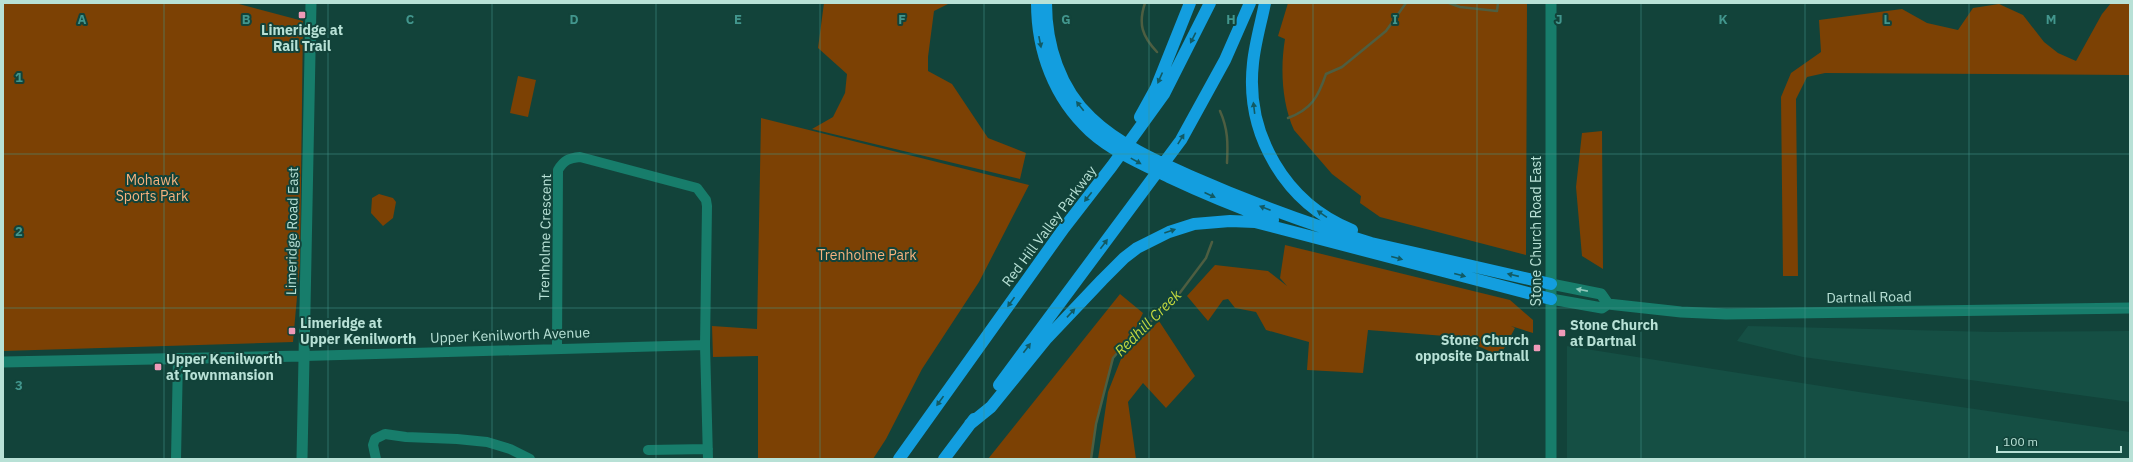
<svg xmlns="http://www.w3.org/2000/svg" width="2133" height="462" font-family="'IBM Plex Sans',sans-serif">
<rect width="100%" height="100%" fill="#12433a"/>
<!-- built -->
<path fill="#154f44" d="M1748,326L1993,332L2130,331V402L1803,357L1737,341Z
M1567,346L1859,392L2130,432V459H1567Z"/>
<!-- green -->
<path fill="#7c4104" d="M3,3H235L303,21L300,263L293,342L3,351Z
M824,3H950L934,11L928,57V71L952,84L988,138L1026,153L1020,179L812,129L833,117L845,93L847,74L818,48Z
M1288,3H1527L1526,255L1380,217L1360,203L1361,196L1332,174L1294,130C1282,103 1280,69 1285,39L1278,36Z
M2111,3H2130V75L1825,73L1807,77L1796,99L1798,276H1783L1781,97L1791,73L1821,52L1819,20L1902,9L1927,23L1958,30L1973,8L1999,4L2023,15L2044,42L2058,53L2076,61L2102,14Z
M518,76L536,80L528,117L510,113Z
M761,118L1029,185L979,282L922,369L886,439L873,459H758V356L713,357L712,326L757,329Z
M1602,131L1603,269L1582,256L1576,187L1582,133Z
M379,194L393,198L396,202L393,218L383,226L371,213L372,198Z
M1285,245L1510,300L1533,320V333L1511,326L1515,328L1500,356L1458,337L1368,330L1363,373L1307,370L1309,342L1266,330L1256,312L1235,308L1228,299L1223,300L1208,321L1187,296L1215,265L1268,271L1287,286L1280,278Z
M1120,294L1143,313L1132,336L1113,358L1096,424L1091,459H988Z
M1159,321L1195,376L1166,408L1143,383L1128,402L1136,459H1098L1108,392L1121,359Z"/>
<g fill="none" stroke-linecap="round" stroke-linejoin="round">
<!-- stream -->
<path stroke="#4e5e41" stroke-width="2.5" d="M1145,3C1138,24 1142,36 1157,52
M1449,3L1460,7L1497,11L1498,3
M1220,111C1228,129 1228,143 1227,163
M1288,118C1312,109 1318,97 1326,74L1342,67L1386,31L1406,3
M1091,459L1096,424L1113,358L1132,336L1170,306L1206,258L1212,242"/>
<!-- minor -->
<path stroke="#177d6b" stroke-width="10" d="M557,348L558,170C564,160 569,158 580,157L697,188L706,200L707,206L705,345L708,459
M304,356L705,345
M648,450L708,449
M176,459L178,358
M376,459L373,445L375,439L385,434L406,437L457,439L487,442L510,449L530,459"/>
<!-- tertiary -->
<path stroke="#177d6b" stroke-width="11" d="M1551,284L1601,294L1608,304
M1551,299L1602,308L1608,304L1681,312L1726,314L2130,308
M3,362L304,356
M302,459L311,3"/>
<!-- secondary -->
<path stroke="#177d6b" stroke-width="11" d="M1551,3V459"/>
<!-- motorway -->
<path stroke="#139edf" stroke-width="12" d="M1037,3C1037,51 1054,98 1090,131C1112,151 1142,164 1169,177C1203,193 1237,207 1273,220
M1046,3C1046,45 1060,89 1091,118C1118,144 1156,161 1190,176C1249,202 1309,224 1371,243L1551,284
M1265,3C1261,23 1255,43 1253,63C1245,134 1285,203 1352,230
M1140,117L1156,88L1190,3
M999,385L1181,140L1225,60L1250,3
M970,424L991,407L1047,338L1102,280L1124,258L1137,248L1169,232L1194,224L1230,221L1255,222L1551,299
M899,459L1064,228L1112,166L1164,94L1210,3
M944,459L974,419"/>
</g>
<!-- one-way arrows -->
<defs><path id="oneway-solid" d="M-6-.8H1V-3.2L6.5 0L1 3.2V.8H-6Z"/></defs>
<g fill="#125a63">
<use href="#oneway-solid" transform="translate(1193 38) rotate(117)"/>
<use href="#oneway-solid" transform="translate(1040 42) rotate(79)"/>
<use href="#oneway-solid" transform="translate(1160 78) rotate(114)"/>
<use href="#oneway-solid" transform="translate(1080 106) rotate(-128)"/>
<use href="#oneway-solid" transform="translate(1254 108) rotate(-97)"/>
<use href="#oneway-solid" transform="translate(1181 139) rotate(-58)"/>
<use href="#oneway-solid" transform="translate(1136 161) rotate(29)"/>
<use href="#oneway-solid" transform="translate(1210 195) rotate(24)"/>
<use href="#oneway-solid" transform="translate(1088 197) rotate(128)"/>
<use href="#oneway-solid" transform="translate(1265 208) rotate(-159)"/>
<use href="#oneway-solid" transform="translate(1322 214) rotate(-146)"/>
<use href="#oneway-solid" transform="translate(1170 231) rotate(-19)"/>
<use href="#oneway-solid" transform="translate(1104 244) rotate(-53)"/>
<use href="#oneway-solid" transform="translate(1397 258) rotate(15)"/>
<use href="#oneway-solid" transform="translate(1460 275) rotate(15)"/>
<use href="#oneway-solid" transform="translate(1513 275) rotate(-167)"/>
<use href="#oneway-solid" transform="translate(1011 302) rotate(126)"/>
<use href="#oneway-solid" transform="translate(1071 313) rotate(-47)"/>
<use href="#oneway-solid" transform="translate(1027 348) rotate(-53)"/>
<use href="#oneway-solid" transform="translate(940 401) rotate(126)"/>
</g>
<use fill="#90c8bb" href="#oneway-solid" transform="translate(1582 290) rotate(-169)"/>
<!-- grid -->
<path fill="none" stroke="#42968d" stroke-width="1" stroke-opacity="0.55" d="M164,3V459M328,3V459M492,3V459M656,3V459M820,3V459M984,3V459M1149,3V459M1313,3V459M1477,3V459M1641,3V459M1805,3V459M1969,3V459M3,154H2130M3,308H2130"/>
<!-- markers -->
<g fill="#ef9ab8" stroke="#12433a" stroke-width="1.5">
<rect x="298" y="11" width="8" height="8" rx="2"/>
<rect x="288" y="327" width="8" height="8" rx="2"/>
<rect x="1558" y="329" width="8" height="8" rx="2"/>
<rect x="1533" y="344" width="8" height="8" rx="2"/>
<rect x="154" y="363" width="8" height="8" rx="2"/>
</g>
<g text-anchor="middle" stroke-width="4" stroke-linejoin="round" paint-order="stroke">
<!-- poi labels -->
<g font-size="14" font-weight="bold" fill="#b8e1d6" stroke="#12433a" text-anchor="start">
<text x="302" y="35" text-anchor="middle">Limeridge at<tspan x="302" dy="16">Rail Trail</tspan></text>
<text x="300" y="328">Limeridge at<tspan x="300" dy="16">Upper Kenilworth</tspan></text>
<text x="1570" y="330">Stone Church<tspan x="1570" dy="16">at Dartnal</tspan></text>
<text x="1529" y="345" text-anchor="end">Stone Church<tspan x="1529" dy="16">opposite Dartnall</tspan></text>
<text x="166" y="364">Upper Kenilworth<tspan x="166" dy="16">at Townmansion</tspan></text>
</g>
<!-- park labels -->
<g font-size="14" fill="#f6b27f" stroke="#12433a">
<text x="152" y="185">Mohawk<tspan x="152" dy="16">Sports Park</tspan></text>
<text x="867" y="260">Trenholme Park</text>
</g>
<!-- street labels -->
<g font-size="14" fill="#b8e1d6" stroke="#12433a">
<text transform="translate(1049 226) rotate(-53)" y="5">Red Hill Valley Parkway</text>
<text transform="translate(292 231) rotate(-89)" y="5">Limeridge Road East</text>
<text transform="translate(1536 231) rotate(-90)" y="5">Stone Church Road East</text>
<text transform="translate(545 237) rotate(-89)" y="5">Trenholme Crescent</text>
<text transform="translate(1869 297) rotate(-1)" y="5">Dartnall Road</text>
<text transform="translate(510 335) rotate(-2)" y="5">Upper Kenilworth Avenue</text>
</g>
<!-- water labels -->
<g font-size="15" font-style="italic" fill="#c3d83f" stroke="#12433a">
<text transform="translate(1148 323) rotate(-45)" y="5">Redhill Creek</text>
</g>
</g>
<g font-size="13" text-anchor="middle" font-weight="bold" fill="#42968d" stroke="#12433a" stroke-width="4" stroke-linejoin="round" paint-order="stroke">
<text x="82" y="24">A</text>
<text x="246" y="24">B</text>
<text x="410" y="24">C</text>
<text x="574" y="24">D</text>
<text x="738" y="24">E</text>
<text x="902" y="24">F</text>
<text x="1066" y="24">G</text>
<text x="1231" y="24">H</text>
<text x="1395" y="24">I</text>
<text x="1559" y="24">J</text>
<text x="1723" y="24">K</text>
<text x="1887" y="24">L</text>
<text x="2051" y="24">M</text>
<text x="19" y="82">1</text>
<text x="19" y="236">2</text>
<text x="19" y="390">3</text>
</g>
<!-- border -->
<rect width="2133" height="462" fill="none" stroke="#b8e1d6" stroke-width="8"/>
<!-- scale -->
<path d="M1997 446v6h124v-6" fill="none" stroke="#b8e1d6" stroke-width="2"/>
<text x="2003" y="446" font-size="12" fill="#b8e1d6" stroke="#12433a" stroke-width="3" paint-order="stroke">100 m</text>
</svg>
